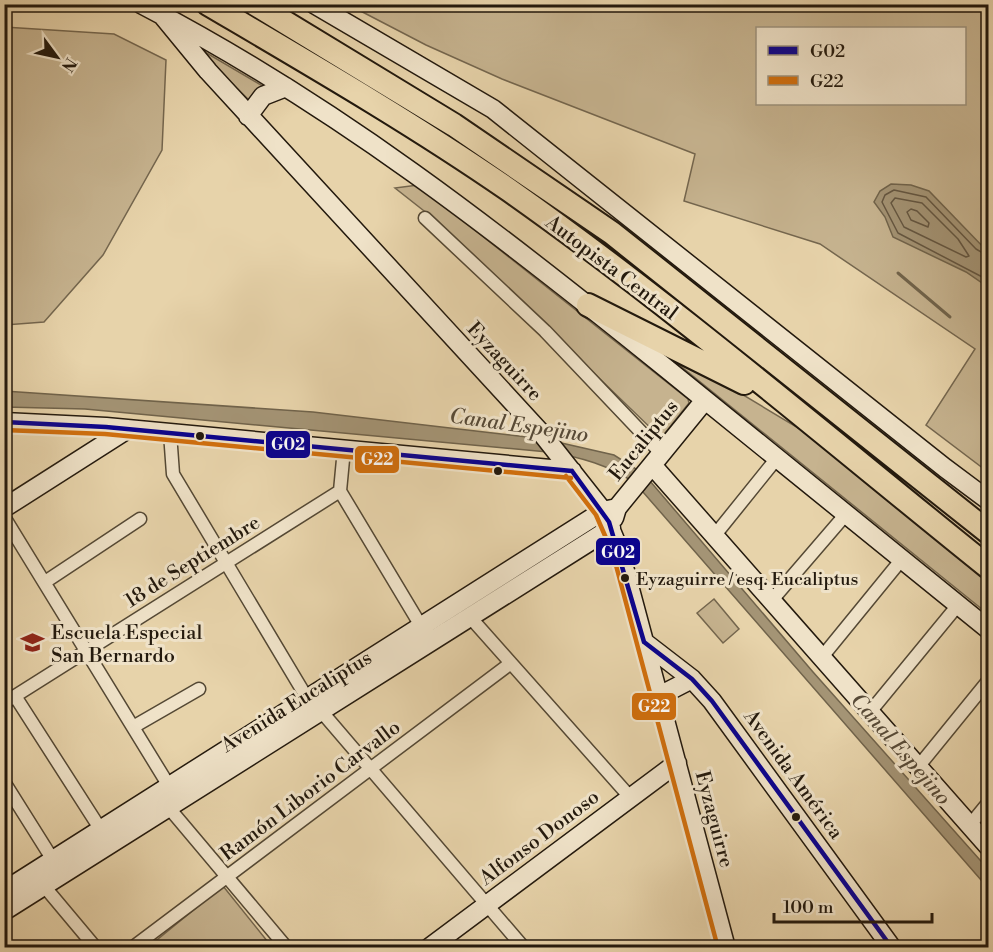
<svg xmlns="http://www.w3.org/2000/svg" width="993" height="952" font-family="'Libre Bodoni',serif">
<rect width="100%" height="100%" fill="#e7d3aa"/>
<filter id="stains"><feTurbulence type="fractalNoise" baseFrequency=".00333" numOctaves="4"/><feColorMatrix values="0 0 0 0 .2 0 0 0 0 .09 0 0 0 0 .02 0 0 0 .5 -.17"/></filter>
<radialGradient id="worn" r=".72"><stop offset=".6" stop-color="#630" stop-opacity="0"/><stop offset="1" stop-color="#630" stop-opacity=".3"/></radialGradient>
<!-- green -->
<path fill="#c6b38f" stroke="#74664e" stroke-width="1.5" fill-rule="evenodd" d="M349,5H988V472L926,425L975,349L820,244L684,201L695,154L502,79L426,45ZM758,28H964V104H758Z
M4,27L114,34L166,60L162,150L103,255L44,322L5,325Z
M193,45L266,88L250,101Z
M418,185L688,399L689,403L661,438L433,218L395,188Z
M683,359L805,432L988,579V614L678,364Z
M714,599L739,629L723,643L697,613Z
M223,886L272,947L147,948Z"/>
<!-- water -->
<path fill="#a49475" stroke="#70634b" stroke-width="1.5" d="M891,184L911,185L929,191L988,252V287L966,272L893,237L885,217L874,202L880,191Z
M4,391L313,412L544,439L614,455L644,474L813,672L988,869V888L636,484C610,465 580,457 548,452L85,409L5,407Z"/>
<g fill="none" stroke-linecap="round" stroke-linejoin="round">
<!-- shore -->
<path stroke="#645641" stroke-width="1.5" d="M895,198L922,203L958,239L969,256L966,257L904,227L891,203Z
M911,209L917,211L929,223L928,227L911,220L907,212Z
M988,256L976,249L926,197L894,190L885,195L882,202L898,233L988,280"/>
<!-- stream -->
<path stroke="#70634b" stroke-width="3" d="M898,273L950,317"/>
<defs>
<path id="street" d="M425,218L545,331L661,453
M170,433L173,474L307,698
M344,449L340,491L421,626
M4,517L169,786
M715,535L777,458
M45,582L140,519
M772,600L846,514
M470,617L630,797
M822,657L902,559
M15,696L101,830
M4,703L340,491
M321,711L524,948
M870,712L958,605
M133,727L199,689
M918,767L988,681
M4,782L53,860
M169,808L287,948
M970,825L988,803
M44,886L96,948
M132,948L511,663"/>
<path id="secondary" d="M141,4C334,104 499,233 667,369C774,456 881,543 988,629
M160,4L162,15L208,71L543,435L603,511L620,552L726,948
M314,4L493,109L945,468L988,500
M248,116L263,96L286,87
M4,422L106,427L572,471
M652,465L988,846
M4,508L128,429
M614,518L617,508L705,400
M644,642L692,679L712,701L892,948
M659,696L692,679
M4,891L603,511L617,508
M4,911L611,528
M429,948L677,763"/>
<path id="highway" d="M208,4C310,64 412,123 509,190C675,307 830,440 988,567
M255,4L454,125L612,233L988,532
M588,305L744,383"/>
</defs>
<!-- street casing -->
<use href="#street" stroke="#544834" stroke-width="15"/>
<!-- secondary casing -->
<use href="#secondary" stroke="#23190d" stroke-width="21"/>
<!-- highway casing -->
<use href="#highway" stroke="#23190d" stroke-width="26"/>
<!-- street -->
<use href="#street" stroke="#efe2c8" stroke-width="12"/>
<!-- secondary -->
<use href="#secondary" stroke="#efe2c8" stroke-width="18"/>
<!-- highway -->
<use href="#highway" stroke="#e7d3aa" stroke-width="22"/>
<defs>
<path id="bus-1" d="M4,422L106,427L572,471
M572,471L609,522L644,642
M644,642L692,679L712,701L892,948"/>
<path id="bus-2" d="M4,430L105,434L571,478
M566,476L596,515L613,554L718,948"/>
</defs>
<!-- bus-1 casing -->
<use href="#bus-1" stroke="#efe2c8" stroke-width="9"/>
<!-- bus-2 casing -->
<use href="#bus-2" stroke="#efe2c8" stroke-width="9"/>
<!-- bus-1 -->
<use href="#bus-1" stroke="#09028f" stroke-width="4.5"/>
<!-- bus-2 -->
<use href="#bus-2" stroke="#d16f0d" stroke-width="4.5"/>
</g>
<!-- icons -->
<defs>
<symbol id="school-bare" viewBox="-9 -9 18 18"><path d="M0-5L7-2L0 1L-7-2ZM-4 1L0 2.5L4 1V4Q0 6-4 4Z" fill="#8f2418" stroke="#efe2c8" stroke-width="2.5" paint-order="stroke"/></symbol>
</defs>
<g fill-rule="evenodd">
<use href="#school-bare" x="16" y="626" width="33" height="33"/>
</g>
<!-- markers -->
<g fill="#23190d" stroke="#efe2c8" stroke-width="2">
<circle cx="200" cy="436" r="5"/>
<circle cx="498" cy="471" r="5"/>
<circle cx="625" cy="578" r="5"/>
<circle cx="796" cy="817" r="5"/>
</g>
<g text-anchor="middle" stroke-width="6" stroke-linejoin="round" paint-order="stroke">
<!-- bus labels -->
<g font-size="18" fill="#23190d" stroke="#efe2c8" text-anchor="start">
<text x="636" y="585">Eyzaguirre / esq. Eucaliptus</text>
</g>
<!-- street labels -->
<g font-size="20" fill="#23190d" stroke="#efe2c8">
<text transform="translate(612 267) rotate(37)" y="7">Autopista Central</text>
<text transform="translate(505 361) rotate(47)" y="7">Eyzaguirre</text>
<text transform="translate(643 440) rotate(-51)" y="7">Eucaliptus</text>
<text transform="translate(192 561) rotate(-32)" y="7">18 de Septiembre</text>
<text transform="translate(296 701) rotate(-32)" y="7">Avenida Eucaliptus</text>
<text transform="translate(794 774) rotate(54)" y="7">Avenida América</text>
<text transform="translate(310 790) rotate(-37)" y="7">Ramón Liborio Carvallo</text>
<text transform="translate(715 819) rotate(75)" y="7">Eyzaguirre</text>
<text transform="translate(539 837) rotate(-37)" y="7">Alfonso Donoso</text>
</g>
<!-- poi labels -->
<g font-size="20" fill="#23190d" stroke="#efe2c8" text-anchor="start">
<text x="51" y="639">Escuela Especial<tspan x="51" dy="23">San Bernardo</tspan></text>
</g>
<!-- water labels -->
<g font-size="21" font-style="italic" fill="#574a37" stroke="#efe2c8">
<text transform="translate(519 425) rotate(8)" y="7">Canal Espejino</text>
<text transform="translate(901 749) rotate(49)" y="7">Canal Espejino</text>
</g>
</g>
<g stroke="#efe2c8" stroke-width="2">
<rect x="265" y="430" width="46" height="29" rx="6" fill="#09028f"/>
<rect x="354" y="445" width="46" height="29" rx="6" fill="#d16f0d"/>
<rect x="595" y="537" width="46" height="29" rx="6" fill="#09028f"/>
<rect x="631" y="692" width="46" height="29" rx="6" fill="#d16f0d"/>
</g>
<g font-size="16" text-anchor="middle" font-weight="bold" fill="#fff">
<text x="288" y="450">G02</text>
<text x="377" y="465">G22</text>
<text x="618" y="558">G02</text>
<text x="654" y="712">G22</text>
</g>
<!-- margin -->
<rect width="993" height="952" fill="none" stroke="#e7d3aa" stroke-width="24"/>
<rect x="6" y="6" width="981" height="940" fill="none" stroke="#23190d" stroke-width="3"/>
<rect x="12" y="12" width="969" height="928" fill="none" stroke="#23190d" stroke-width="1.5"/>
<!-- legend -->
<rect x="756" y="27" width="210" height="78" fill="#efe2c8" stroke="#9d927d" stroke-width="1.5"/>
<rect x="768" y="46" width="30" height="9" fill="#09028f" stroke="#9d927d" stroke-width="1.5"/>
<text x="810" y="57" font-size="18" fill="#23190d">G02</text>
<rect x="768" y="76" width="30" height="9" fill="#d16f0d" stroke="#9d927d" stroke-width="1.5"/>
<text x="810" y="87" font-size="18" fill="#23190d">G22</text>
<!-- north arrow -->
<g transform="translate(57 57) rotate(123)" stroke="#efe2c8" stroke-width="4.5" paint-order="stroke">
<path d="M0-4.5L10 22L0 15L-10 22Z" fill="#23190d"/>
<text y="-9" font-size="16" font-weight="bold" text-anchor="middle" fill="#23190d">N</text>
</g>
<!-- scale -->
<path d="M774 913v9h158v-9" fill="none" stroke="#23190d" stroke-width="3"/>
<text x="783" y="913" font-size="18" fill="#23190d" stroke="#efe2c8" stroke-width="4.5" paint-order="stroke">100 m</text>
<rect width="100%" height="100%" filter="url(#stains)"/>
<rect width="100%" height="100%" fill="url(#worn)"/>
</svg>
